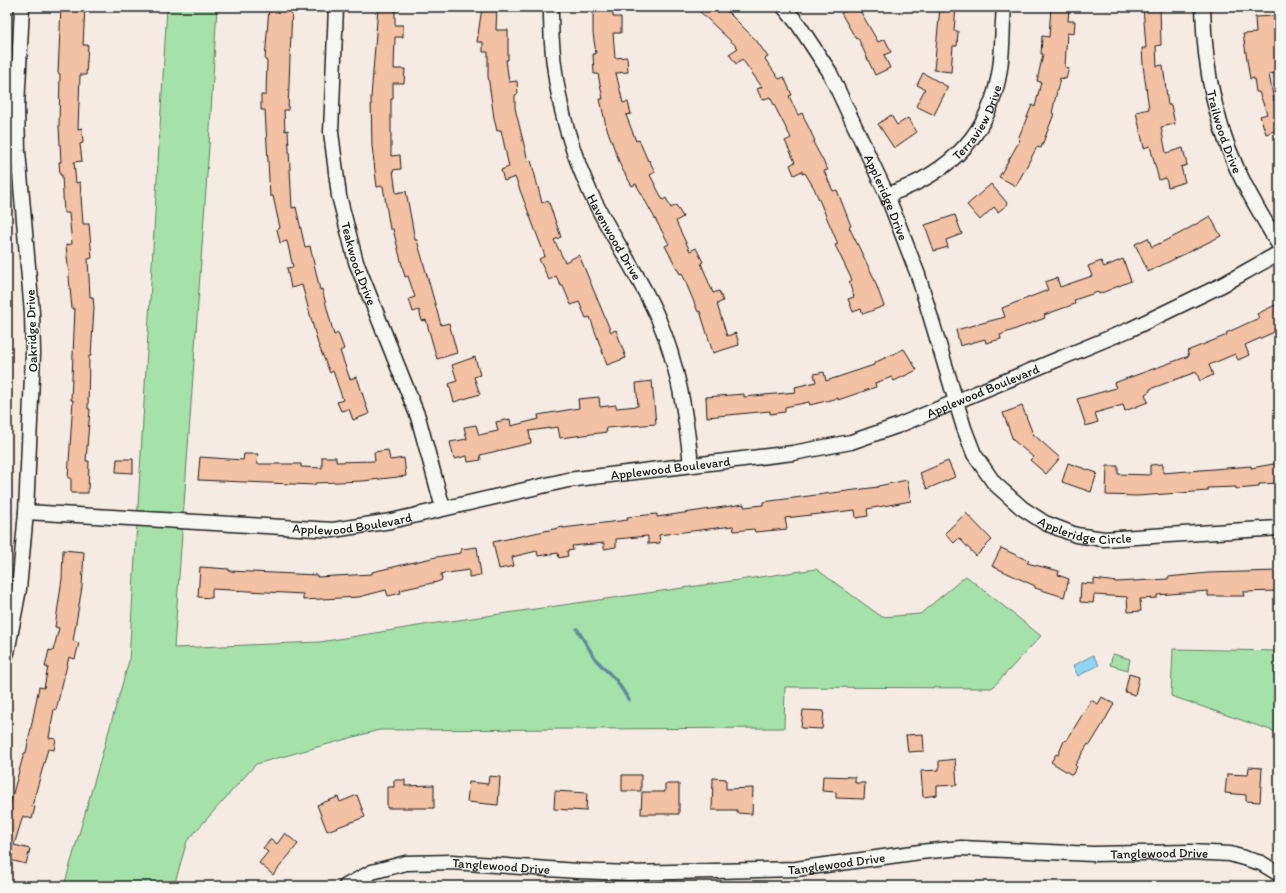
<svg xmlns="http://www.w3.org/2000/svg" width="1286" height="893" font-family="Itim,sans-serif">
<rect width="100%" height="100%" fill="#f5ebe2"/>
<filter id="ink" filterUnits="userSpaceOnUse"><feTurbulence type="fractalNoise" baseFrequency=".025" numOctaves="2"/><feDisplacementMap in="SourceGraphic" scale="8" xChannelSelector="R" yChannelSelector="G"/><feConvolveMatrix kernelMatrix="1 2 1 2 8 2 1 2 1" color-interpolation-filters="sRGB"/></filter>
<g filter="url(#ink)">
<!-- green -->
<path fill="#a5e2aa" stroke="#607f63" d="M167,7H217L209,146L174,648L320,642L430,624L816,569L882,617L920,614L966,576L1041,636L992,688L785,687L784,728L379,730L256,764L187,841L174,886H64L129,661Z
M1173,649L1279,651V733L1171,696Z
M1113,654L1130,659L1128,670L1110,665Z"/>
<!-- water -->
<path fill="#90d5f2" stroke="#628b9c" d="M1093,655L1099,665L1078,676L1073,666Z"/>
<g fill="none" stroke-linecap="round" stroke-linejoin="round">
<!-- stream -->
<path stroke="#628b9c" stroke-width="3.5" d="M577,629L596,660L616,680L629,700"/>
</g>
<!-- building -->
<path fill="#f3c1a3" stroke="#1c1c1c" d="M61,7H85L83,45H88L86,75H80L78,129L82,128L83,143L80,144L82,161L74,162L76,183L80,182L83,224H89L92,258L88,259L90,297H93L94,308L91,356H89L88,409H90L86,461H89L88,493H71V478H68L73,400H71L75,309H72L66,245L72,244L69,213H64L62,175H60L59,162H61L59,126L60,74L58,73Z
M269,7H292L288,110H284L285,131L288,130L292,208L296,207L305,247L310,246L320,290L322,289L334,335L338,333L344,349L340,351L350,379L357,377L369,414L353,420L349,409L341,411L337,402L343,400L333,371L330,373L318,344L302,285L291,288L287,268L293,267L287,241L280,243L277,229L280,228L273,196H270L265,110H261V95H266L267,61L265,60Z
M378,7H395V25H403V37H395L394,69H405L404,83H393V99H391V156L400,155L401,169L393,170L396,193L406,191L415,240H417L441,325L449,323L457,353L437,359L426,320L422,321L419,310L413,312L409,299L415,297L408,276L405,277L393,229H390L383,186L377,187L372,146L371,98Z
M482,7H497L496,30H508V60H506L509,82L517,81L518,94L515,95V108L528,161L531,160L542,203L548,200L561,237L554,240L565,262L579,255L611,332L616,330L626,358L607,365L590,317L586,318L579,302L571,305L563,286H561L556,276L549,280L539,259L545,256L515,177L504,181L501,170L509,167L501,130L497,131L494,118L488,76V52H483V42H477Z
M593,7H613V17H621V33H613L615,58L627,57L628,72L616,73L623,103L628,102L631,114L626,115L636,141L639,140L648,161L649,160L655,172L650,175L663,200L666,198L671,208L676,205L683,217L676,221L678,226L690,251L696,248L703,262L701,263L713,293L719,291L723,301L717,304L727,336L736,333L739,345L713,353L700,311L698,312L682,273L680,274L665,246L669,244L636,184L632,186L621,167L606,126L600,99H603L598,74H594L593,54H596L593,33Z
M695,7H723L756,40L768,57L765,59L779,79L784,77L792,95L789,96L798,115L802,113L815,141L813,142L828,170L824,171L833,191L837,190L851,226L849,227L873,276L884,306L863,314L861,309L853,312L848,299L854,297L849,282L852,280L835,245L838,244L814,188L805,173L802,174V171L794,175L790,165L795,162L785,141L791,138L770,97L762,100L757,89L762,87L742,59L736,64L729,54L738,48Z
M852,7H858L878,42L885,39L891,52L884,55L890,68L875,75L858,38L856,39L841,13Z
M940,7H956L954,31H958L957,46H953L951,72L934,70Z
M1051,7H1069L1068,21H1075L1074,34L1067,33L1065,67L1069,68L1066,79L1060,78L1052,113L1054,114L1041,148L1037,147L1016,186L999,177L1020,140L1018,139L1032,105L1035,107L1041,82L1037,81L1043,54H1041L1042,36L1049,37Z
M1143,7H1160L1161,45L1156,46L1157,66L1163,65L1168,105H1171L1175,124L1161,127L1166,153L1183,148L1187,165L1181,167L1185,182L1168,187L1166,178L1159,180L1150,146L1144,148L1136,112L1149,109L1143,65L1142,48H1146Z
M1274,16L1276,59L1278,58L1279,73L1269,74L1274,101L1279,99V129L1266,134L1260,116L1267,114L1259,92H1256L1254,78L1250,79L1243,34L1256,33L1255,17Z
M923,73L948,87L934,115L916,106L925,89L917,85Z
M891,115L897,125L908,118L917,132L894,148L878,124Z
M991,184L1008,204L998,212L994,207L980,220L967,205Z
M955,215L962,234L946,240L948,247L934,251L925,225Z
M1210,216L1221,236L1148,272L1135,244L1148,238L1152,247L1179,234Z
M1123,259L1131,281L1099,294L1098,292L1074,300L1075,304L1044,315L1045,318L1000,335L1001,339L986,343L985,339L960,346L956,330L1005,317L1002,308L1048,290L1045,282L1057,278L1060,287L1092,276L1088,266L1101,261L1104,267Z
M1279,303V330L1245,345L1249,355L1238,360L1235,354L1209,365L1213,375L1200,381L1196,372L1150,389V391L1145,394L1148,402L1125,411L1123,405L1095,413L1098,422L1086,426L1077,399L1116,388L1114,383L1189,356L1187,351L1227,335L1226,333L1259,318L1257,314Z
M904,349L917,370L894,381L892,377L875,383L876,387L838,400V398L810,405L809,402L785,407V412L770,414V411L707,417L706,397L744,394V397L796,392L795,387L816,382L814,374L824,372L826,381L874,365V363Z
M475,357L480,375L474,377L480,394L454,402L449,384L457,381L452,365Z
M652,381L656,424L606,428L607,432L560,438L558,427L529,431L531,443L480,455L481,460L468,462L467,456L454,459L450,442L467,439L464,427L476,425L479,435L498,431L496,422L510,419L511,426L539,419L538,415L579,408L578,399L599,397L600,407L616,405V408L638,406L636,383Z
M1022,406L1033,434L1060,458L1046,474L1030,460L1033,457L1013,440L1003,413Z
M388,450L390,460L404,458L406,476L363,481L315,483V485L198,480L200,457L243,460L244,454H258L257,464H301V467L322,468V457H336V462L375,461L374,452Z
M117,459H133V473L116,472Z
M948,461L955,477L927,489L920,473Z
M1068,463L1097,473L1091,492L1062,482Z
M1279,463V483L1259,484V487L1236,489V487L1208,488V491L1137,496L1106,495L1107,466H1118V474L1150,475V465L1163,464V473L1251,466V468Z
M907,480L911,501L867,509L868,516L856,518L855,510L785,518L787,529L755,532L754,529L734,531L733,526L659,535L660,543L648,544V536L616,539V547L604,549V543L572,546L573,550L567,551L568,556L559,558L558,553L538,556L537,551L512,557L514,566L499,569L493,542L563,527V528L628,520L627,517L657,514V517L744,504V507L763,505V502L878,487V486Z
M966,513L992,540L976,556L959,538L954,543L945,533Z
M477,547L481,575L469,577V570L441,574L442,580L437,582L400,590L401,593L388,596L386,590L359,597L303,600V594L212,589V598L198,597L200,567L229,569V571L317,575V577L372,574V572L436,557L461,553V549Z
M1001,548L1029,561L1027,563L1059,571L1058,575L1069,579L1064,597L1035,588V586L992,566Z
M63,550L84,552L82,587L73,641L79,643L75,659L69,657L56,710L54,709L49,738L56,739L54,750L48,749L32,806L35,807L32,819L23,816L14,845L30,849L26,864L10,860L7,861V808H9L24,753H26L39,687L44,688L48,667H45L49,650L53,651L59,628L55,627L62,579Z
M1279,571V591L1243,592L1244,596H1208V591L1157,595V598L1140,599L1141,611L1128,612L1127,597L1094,595L1093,603L1080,602L1081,583L1094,584V579L1117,582L1168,579V577L1208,573Z
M1129,674L1139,677L1135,695L1125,692Z
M1102,697L1114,704L1101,727L1090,745L1088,744L1075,765L1077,767L1072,775L1051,762L1056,754L1058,755L1064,741L1067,740L1091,700L1098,704Z
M803,710L824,711L822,729L801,728Z
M923,734L924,751L908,752L906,735Z
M955,759L957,785L937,786V795L923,797L921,771L939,770V761Z
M1249,767L1262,768L1260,802L1246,801V795L1225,793L1227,774L1248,775Z
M622,775H641V791H622Z
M489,776L500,777L498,805L467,802L469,782L488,784Z
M823,776L855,777V783H865L864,799L836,798V792L822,791Z
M713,778L726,779V789L753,788L752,814L737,813V810H712Z
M394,780H405V786L434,785V808H387V787H394Z
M665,784H679V814H641L642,792H665Z
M555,791L587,793L586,811L554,809Z
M357,795L365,817L327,831L317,805L338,797L340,802Z
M285,833L298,844L273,875L259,863L268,852L263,848L271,839L277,844Z"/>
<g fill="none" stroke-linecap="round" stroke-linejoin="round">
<defs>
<g id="minor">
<path id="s1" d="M336,7L331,132L339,196L356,262L418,417L443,508"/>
<path id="s2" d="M551,7C550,72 563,133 590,192C610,235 639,274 658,318C678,365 686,414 691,465"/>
<path id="s3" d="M784,7L798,24L829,71L887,195L918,275L964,428L974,454L994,483L1022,508L1045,523L1076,535L1104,539L1279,528"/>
<path id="s4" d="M1203,7C1204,70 1217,133 1247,189C1257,208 1268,227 1279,245"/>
<path id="s5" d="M887,195C948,174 991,135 1000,68C1003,48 1002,27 1004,7"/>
<path id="s6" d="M26,512L333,530L391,521L568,480L793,453L851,442L897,426L1131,329L1222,285L1279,253"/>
<path d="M7,653L19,589L26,512L33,354L32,313L18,151L17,107L22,7"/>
<path id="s7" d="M346,886L372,872L406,863L452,862L577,871L630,873L796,869L920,852L961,848L1093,854L1190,852L1230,854L1261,863L1279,874"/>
</g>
</defs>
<!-- minor casing -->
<use href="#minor" stroke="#1c1c1c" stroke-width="17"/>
<!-- minor -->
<use href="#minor" stroke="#f6f6f2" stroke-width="14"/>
</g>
</g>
<g text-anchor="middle" stroke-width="3" stroke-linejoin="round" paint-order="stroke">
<!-- street labels -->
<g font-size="13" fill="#1c1c1c" stroke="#f6f6f2">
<text dy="5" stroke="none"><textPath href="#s5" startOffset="120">Terraview Drive</textPath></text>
<text dy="5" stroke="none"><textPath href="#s4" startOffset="127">Trailwood Drive</textPath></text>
<text dy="5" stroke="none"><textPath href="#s3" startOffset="217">Appleridge Drive</textPath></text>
<text dy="5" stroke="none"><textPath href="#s2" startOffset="242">Havenwood Drive</textPath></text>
<text dy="5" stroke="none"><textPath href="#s1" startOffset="260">Teakwood Drive</textPath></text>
<text transform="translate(31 331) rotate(-92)" y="5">Oakridge Drive</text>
<text dy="5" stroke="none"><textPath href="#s6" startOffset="975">Applewood Boulevard</textPath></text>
<text dy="5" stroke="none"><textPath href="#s6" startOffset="651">Applewood Boulevard</textPath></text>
<text dy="5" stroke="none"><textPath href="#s6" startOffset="327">Applewood Boulevard</textPath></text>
<text dy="5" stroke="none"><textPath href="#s3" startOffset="630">Appleridge Circle</textPath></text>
<text dy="5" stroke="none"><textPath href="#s7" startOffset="820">Tanglewood Drive</textPath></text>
<text dy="5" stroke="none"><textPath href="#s7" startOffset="496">Tanglewood Drive</textPath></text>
<text dy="5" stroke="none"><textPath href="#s7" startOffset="160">Tanglewood Drive</textPath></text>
</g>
</g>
<!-- margin -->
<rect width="1286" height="893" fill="none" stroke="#f6f6f2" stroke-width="24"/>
<rect x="12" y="12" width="1262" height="869" fill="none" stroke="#1c1c1c" stroke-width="1.5" filter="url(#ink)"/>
</svg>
